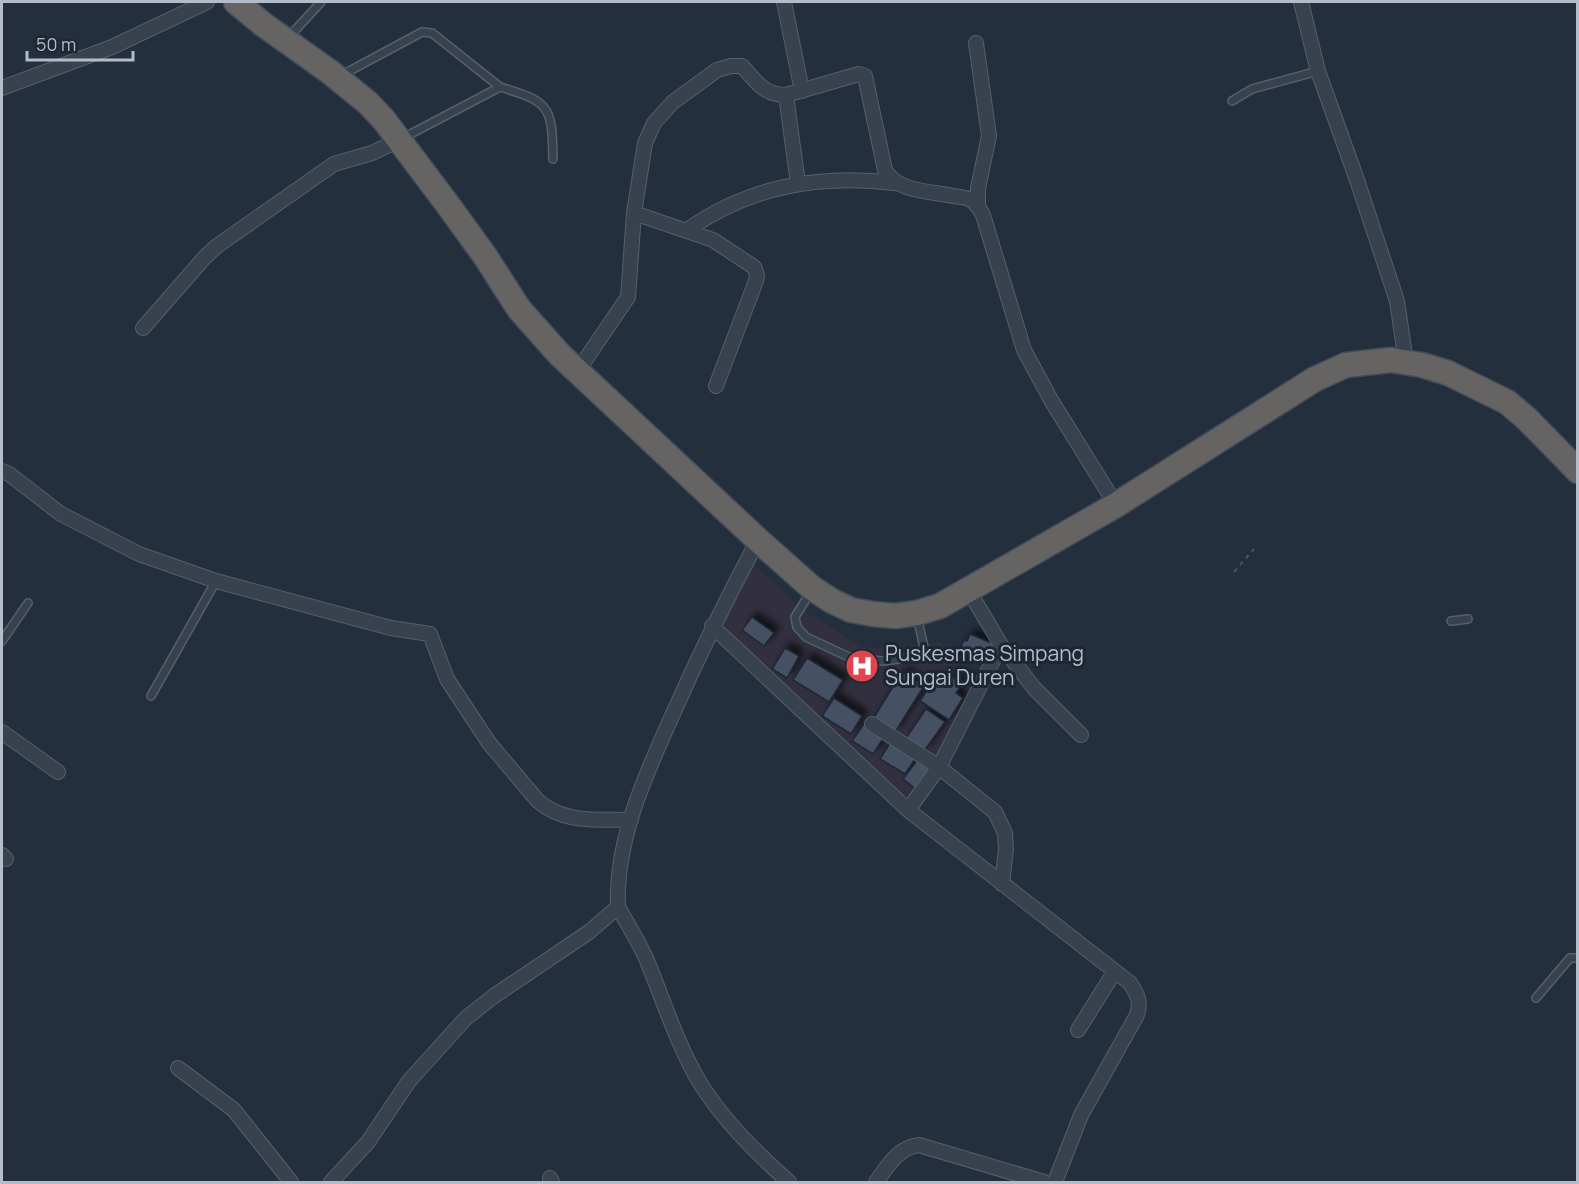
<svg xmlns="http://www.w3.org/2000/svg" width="1579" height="1184" font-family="Manrope,sans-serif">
<defs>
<filter id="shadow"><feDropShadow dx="5.5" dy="-5.5" stdDeviation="3" flood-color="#0009"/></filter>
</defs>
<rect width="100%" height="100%" fill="#242f3e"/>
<!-- medical -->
<path fill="#32303f" d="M752,562L801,609L866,649L941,643L975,683L936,769L909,802L731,634L725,624V610Z"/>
<!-- building -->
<path fill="#455162" stroke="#1f2835" stroke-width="1.5" filter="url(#shadow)" d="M752,617L774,633L764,646L742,630Z
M970,634L996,645L987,667L961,657L964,649L961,647L964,640L967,641Z
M785,648L799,656L787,678L772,669Z
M807,658L843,680L829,702L793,680Z
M902,672L924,686L895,732L873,719Z
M951,676L962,684L956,693L963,698L949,720L920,701L935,678L945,685Z
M834,698L862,716L851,734L822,716Z
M926,709L945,722L924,751L906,738Z
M864,724L884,737L873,754L852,741Z
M890,743L915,759L905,774L880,759Z
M919,758L934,769L917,790L903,779Z"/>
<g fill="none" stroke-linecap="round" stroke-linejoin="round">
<defs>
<path id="service" d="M288,38L321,2
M342,75L422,32L432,33L500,87L403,138
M500,87C551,102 552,107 553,159
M1232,101L1252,89L1318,71
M810,593L795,617L797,627L806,637L851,658L882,661L915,657L925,652L917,616
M1451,621L1468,619
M2,641L28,603
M151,696L216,581
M1536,998L1570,958H1578"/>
<path id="minor" d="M784,2L802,91
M1301,2L1318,71L1357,180L1397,301L1406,362
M976,43L989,136L978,188V205
M2,88L112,47L207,2
M786,95L798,184
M634,213L713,240L754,267L757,275L756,281L716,386
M687,230C750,186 819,174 895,183
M143,328L205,257L217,246L334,164L372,153L399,140
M577,372L628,297L634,213L645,143L654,123L673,102L717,70L731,66H742C757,82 763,95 786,95L859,74L865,76L885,170C897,192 930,191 953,196C959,197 966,197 971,200C977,204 980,209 983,215L1024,350L1051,400L1116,505
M2,471L9,474L61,514L139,554L216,581L391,628L430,634L447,679L489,743L538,801C564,824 598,819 631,820
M969,591L1001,645L1034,688L1081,735
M712,626L908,810L1130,983C1138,995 1141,1002 1137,1015L1081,1115L1055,1182
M872,724L939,767L995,812L1005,833L1006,849L1002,884
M2,732L58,772
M908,810L939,767L1001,645
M2,855L6,859
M618,907C627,923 637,939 645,956C663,998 676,1043 700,1083C723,1120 756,1153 789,1182
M1078,1030L1115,971
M178,1068L234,1110L291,1182
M550,1178L552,1182
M331,1182L368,1142L409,1081L466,1018L494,996L589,932L618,907C615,841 645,776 672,716C698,657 727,598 758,540
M876,1182C888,1166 897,1148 919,1145L1044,1182"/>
<path id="trunk" d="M236,2L264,25L330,72L368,103L384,120L448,205L485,256L519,309L560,355L758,540L812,588L832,601L851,610L873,614L895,616L917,613L940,606L1116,505L1315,379L1346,365L1391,360L1422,365L1448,373L1507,402L1526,418L1578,471"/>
</defs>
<!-- service casing -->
<use href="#service" stroke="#565f6c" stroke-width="10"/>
<!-- minor casing -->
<use href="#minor" stroke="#565f6c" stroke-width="16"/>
<!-- trunk casing -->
<use href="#trunk" stroke="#434c59" stroke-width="27"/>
<!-- path -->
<path stroke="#44595c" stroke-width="2" stroke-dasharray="4.5 4.5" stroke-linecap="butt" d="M1234,572L1254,549"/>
<!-- service -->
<use href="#service" stroke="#38414e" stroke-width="7"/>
<!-- minor -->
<use href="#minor" stroke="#38414e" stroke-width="14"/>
<!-- trunk -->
<use href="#trunk" stroke="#656462" stroke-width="24"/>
</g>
<!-- icons -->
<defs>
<symbol id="hospital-disc" viewBox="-11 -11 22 22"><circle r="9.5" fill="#e0444e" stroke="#1d2633"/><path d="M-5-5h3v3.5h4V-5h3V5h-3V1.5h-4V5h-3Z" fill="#fff"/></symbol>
</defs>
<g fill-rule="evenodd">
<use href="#hospital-disc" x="843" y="647" width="38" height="38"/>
</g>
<g text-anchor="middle" stroke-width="6" stroke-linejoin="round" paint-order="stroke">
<!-- poi labels -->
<g font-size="21" fill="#b4bcc9" stroke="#1d2633" text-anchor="start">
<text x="885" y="661">Puskesmas Simpang<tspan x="885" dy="24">Sungai Duren</tspan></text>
</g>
</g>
<!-- border -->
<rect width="1579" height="1184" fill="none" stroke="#b4bcc9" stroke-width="6"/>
<!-- scale -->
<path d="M27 51v9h106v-9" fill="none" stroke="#b4bcc9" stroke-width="3"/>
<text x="36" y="51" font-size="18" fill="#b4bcc9" stroke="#1d2633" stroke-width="4.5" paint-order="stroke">50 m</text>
</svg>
